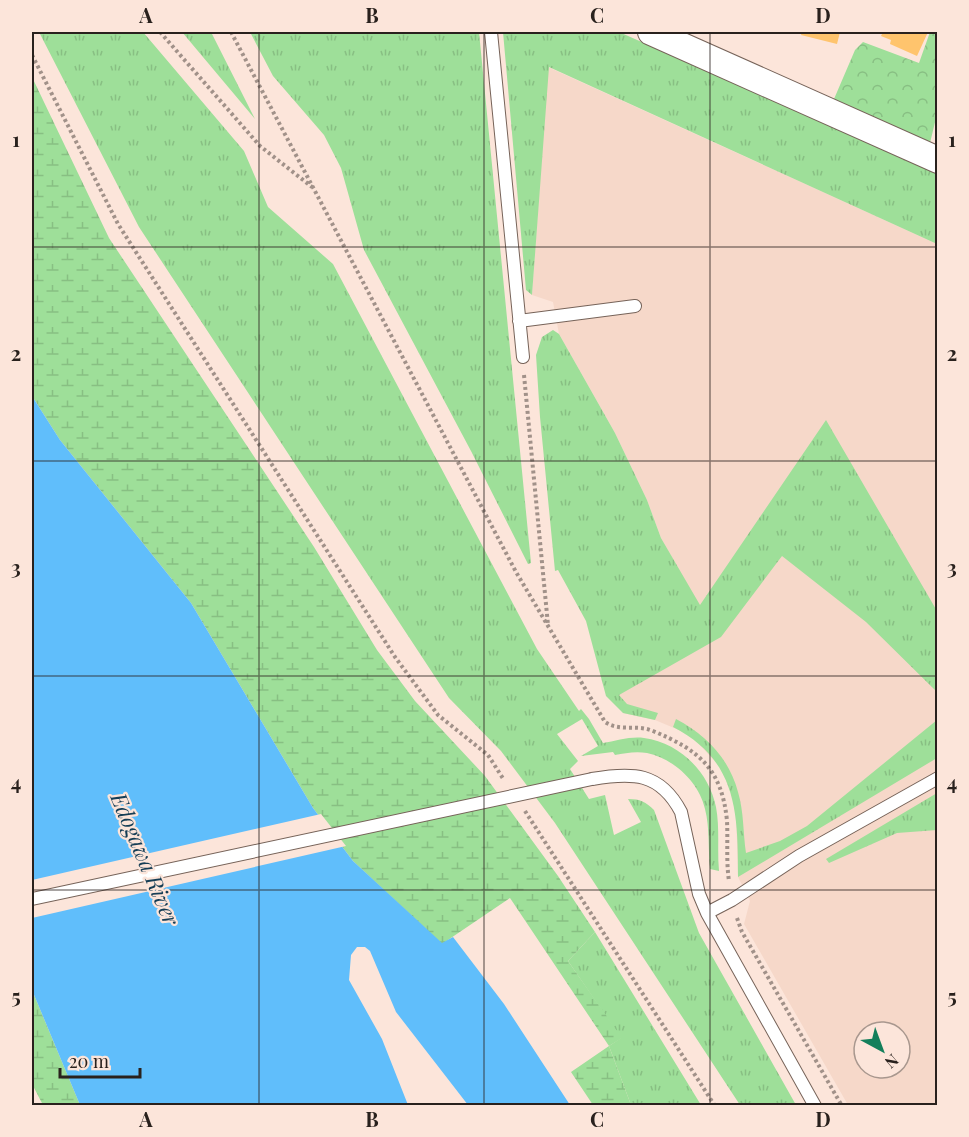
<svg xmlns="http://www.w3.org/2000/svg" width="969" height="1137" font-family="'Playfair Display',serif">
<defs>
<pattern id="grass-tufts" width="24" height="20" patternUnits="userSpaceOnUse" patternTransform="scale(1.5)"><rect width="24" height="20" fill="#9edf99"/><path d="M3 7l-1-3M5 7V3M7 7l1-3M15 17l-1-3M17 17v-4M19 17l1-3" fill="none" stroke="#88bf83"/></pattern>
<pattern id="forest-crowns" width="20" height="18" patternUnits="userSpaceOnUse" patternTransform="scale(1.5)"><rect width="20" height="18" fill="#9edf99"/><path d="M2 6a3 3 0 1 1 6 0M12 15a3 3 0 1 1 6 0" fill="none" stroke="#88bf83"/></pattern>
<pattern id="wetland-marsh" width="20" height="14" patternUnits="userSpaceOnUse" patternTransform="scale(1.5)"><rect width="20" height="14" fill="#9edf99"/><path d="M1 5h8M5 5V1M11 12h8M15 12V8" fill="none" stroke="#88bf83"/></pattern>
</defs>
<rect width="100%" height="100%" fill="#fce5da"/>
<!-- built -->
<path fill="#f6d8c9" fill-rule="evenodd" d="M548,67L937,244V1105H848L744,924L750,901L738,877L736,810L731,791L720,767L698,743L686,733L655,720L623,713L619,695L699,605L661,538L647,500L615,433L559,334L553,302L532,295ZM864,1032H900V1068H864Z"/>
<!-- grass -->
<path fill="url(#grass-tufts)" d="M39,32H143L244,151L268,207L333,264L537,649L579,711L581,709L589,719L603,743C616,741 631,736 644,738C680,743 709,772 716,807C720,828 717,850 719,871L710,869C708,850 710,828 705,809C699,782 674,759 647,753C636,751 625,753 615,755L613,752L581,756L598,746L582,719L557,734L578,761L570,769L589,799L605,795L614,835L641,822L628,799C640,799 646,802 654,810L699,933L796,1105H740L555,823L501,751L449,698L139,227Z
M182,32H211L255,119Z
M250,32H479L531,563L528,564L471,451L364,250L341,168L324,135L273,76Z
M503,32H619L937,172V244L549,67L532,295L526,290Z
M553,330L559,334L615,433L647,500L661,538L700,605L826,420L937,611V692L866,622L782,556L721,637L619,695L627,704L658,713L655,720L623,713L606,696L586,621L558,570L555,571L540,417L536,355L542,337Z
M676,719C706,735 729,758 738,792C744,812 743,833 746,853L780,841L807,826L937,720V758L738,877C738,812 737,760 673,727Z
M937,793V830L897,833L829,863L826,859Z
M595,932L701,1105H631L609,1046L621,1038L568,961Z"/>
<!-- forest -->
<path fill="url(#forest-crowns)" d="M930,32H937V114L930,143L834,99L855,50L863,42L919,63Z"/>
<!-- wetland -->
<path fill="url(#wetland-marsh)" d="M32,77L109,238L314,547L377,650L415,701L485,776L558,876L595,932L568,961L622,1038L609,1046L631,1105H593L571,1072L609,1046L510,898L442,944L353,861L313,808L191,603L60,440L32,396Z
M32,990L80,1105H43L32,1084Z"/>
<!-- water -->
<path fill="#60befb" d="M32,396L60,440L191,603L313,808L353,861L442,943L453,937L504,1004L570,1105H468L396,1012L370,951L365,947H357L351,955L349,980L382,1039L408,1105H80L32,990Z"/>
<!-- pier -->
<path fill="#fce5da" d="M321,814L346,846L32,918V880Z"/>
<!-- building -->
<path fill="#ffc46d" d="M802,32H840L837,44L801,35Z
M883,32H928L917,56L890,44L891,40L881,36Z"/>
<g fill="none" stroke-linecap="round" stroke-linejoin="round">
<defs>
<path id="service" d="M491,32L523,357
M519,321L635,306
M592,779C632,772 660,772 681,812L699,894L707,913L815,1106
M707,913L732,900L799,856L938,778"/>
<path id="minor" d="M651,32L938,160"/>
</defs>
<!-- service casing -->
<use href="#service" stroke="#766359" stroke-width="14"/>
<!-- minor casing -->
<use href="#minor" stroke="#766359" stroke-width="28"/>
<!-- path -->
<path stroke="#a19189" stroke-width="4" stroke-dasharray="3 3" stroke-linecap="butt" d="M160,32L260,146L312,187
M231,32L516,572L605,722C620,732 637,724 653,731C699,750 722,769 727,821C728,841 726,861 729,881
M32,55L118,224L395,657L438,715L488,755L504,780
M524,375L548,625
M525,811L715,1106
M737,918L742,932L842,1106"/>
<!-- service -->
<use href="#service" stroke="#fff" stroke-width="12"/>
<!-- minor -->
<use href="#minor" stroke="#fff" stroke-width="26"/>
<defs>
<path id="service-bridge" d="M32,899L592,779"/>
</defs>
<!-- service-bridge casing -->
<use href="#service-bridge" stroke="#766359" stroke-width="14" stroke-linecap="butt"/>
<!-- service-bridge -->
<use href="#service-bridge" stroke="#fff" stroke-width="12"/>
</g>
<!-- grid -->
<path fill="none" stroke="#29211d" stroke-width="1.5" stroke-opacity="0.55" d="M259,32V1106M484,32V1106M710,32V1106M32,247H938M32,461H938M32,676H938M32,890H938"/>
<g text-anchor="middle" stroke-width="4.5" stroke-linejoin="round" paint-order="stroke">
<!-- water labels -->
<g font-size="22" font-style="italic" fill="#153d55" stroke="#fce5da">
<text transform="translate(145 859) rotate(67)" y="8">Edogawa River</text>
</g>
</g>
<!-- border -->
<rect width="969" height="1137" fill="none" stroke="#fce5da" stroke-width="66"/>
<!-- north arrow -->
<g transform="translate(882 1050) rotate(139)"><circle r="28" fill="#fce5da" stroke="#a8978e" stroke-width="1.5"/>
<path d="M0-4.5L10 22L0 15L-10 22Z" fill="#137f5b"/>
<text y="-9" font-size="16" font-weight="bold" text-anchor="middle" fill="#29211d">N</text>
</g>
<!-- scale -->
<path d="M60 1068v9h80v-9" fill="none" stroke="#29211d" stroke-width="3"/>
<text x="69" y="1068" font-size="18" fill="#29211d" stroke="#fce5da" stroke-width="4.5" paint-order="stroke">20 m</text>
<rect x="33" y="33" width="903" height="1071" fill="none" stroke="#29211d" stroke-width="2"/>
<g font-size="20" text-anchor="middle" font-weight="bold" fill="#29211d">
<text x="146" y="23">A</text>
<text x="372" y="23">B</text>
<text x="597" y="23">C</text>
<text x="823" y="23">D</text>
<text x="16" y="147">1</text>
<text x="952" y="147">1</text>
<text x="16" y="361">2</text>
<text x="952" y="361">2</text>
<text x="16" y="575">3</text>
<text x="952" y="575">3</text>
<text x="16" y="790">4</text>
<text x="952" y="790">4</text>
<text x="16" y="1004">5</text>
<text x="952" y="1004">5</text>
<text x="146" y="1127">A</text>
<text x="372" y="1127">B</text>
<text x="597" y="1127">C</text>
<text x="823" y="1127">D</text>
</g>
</svg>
